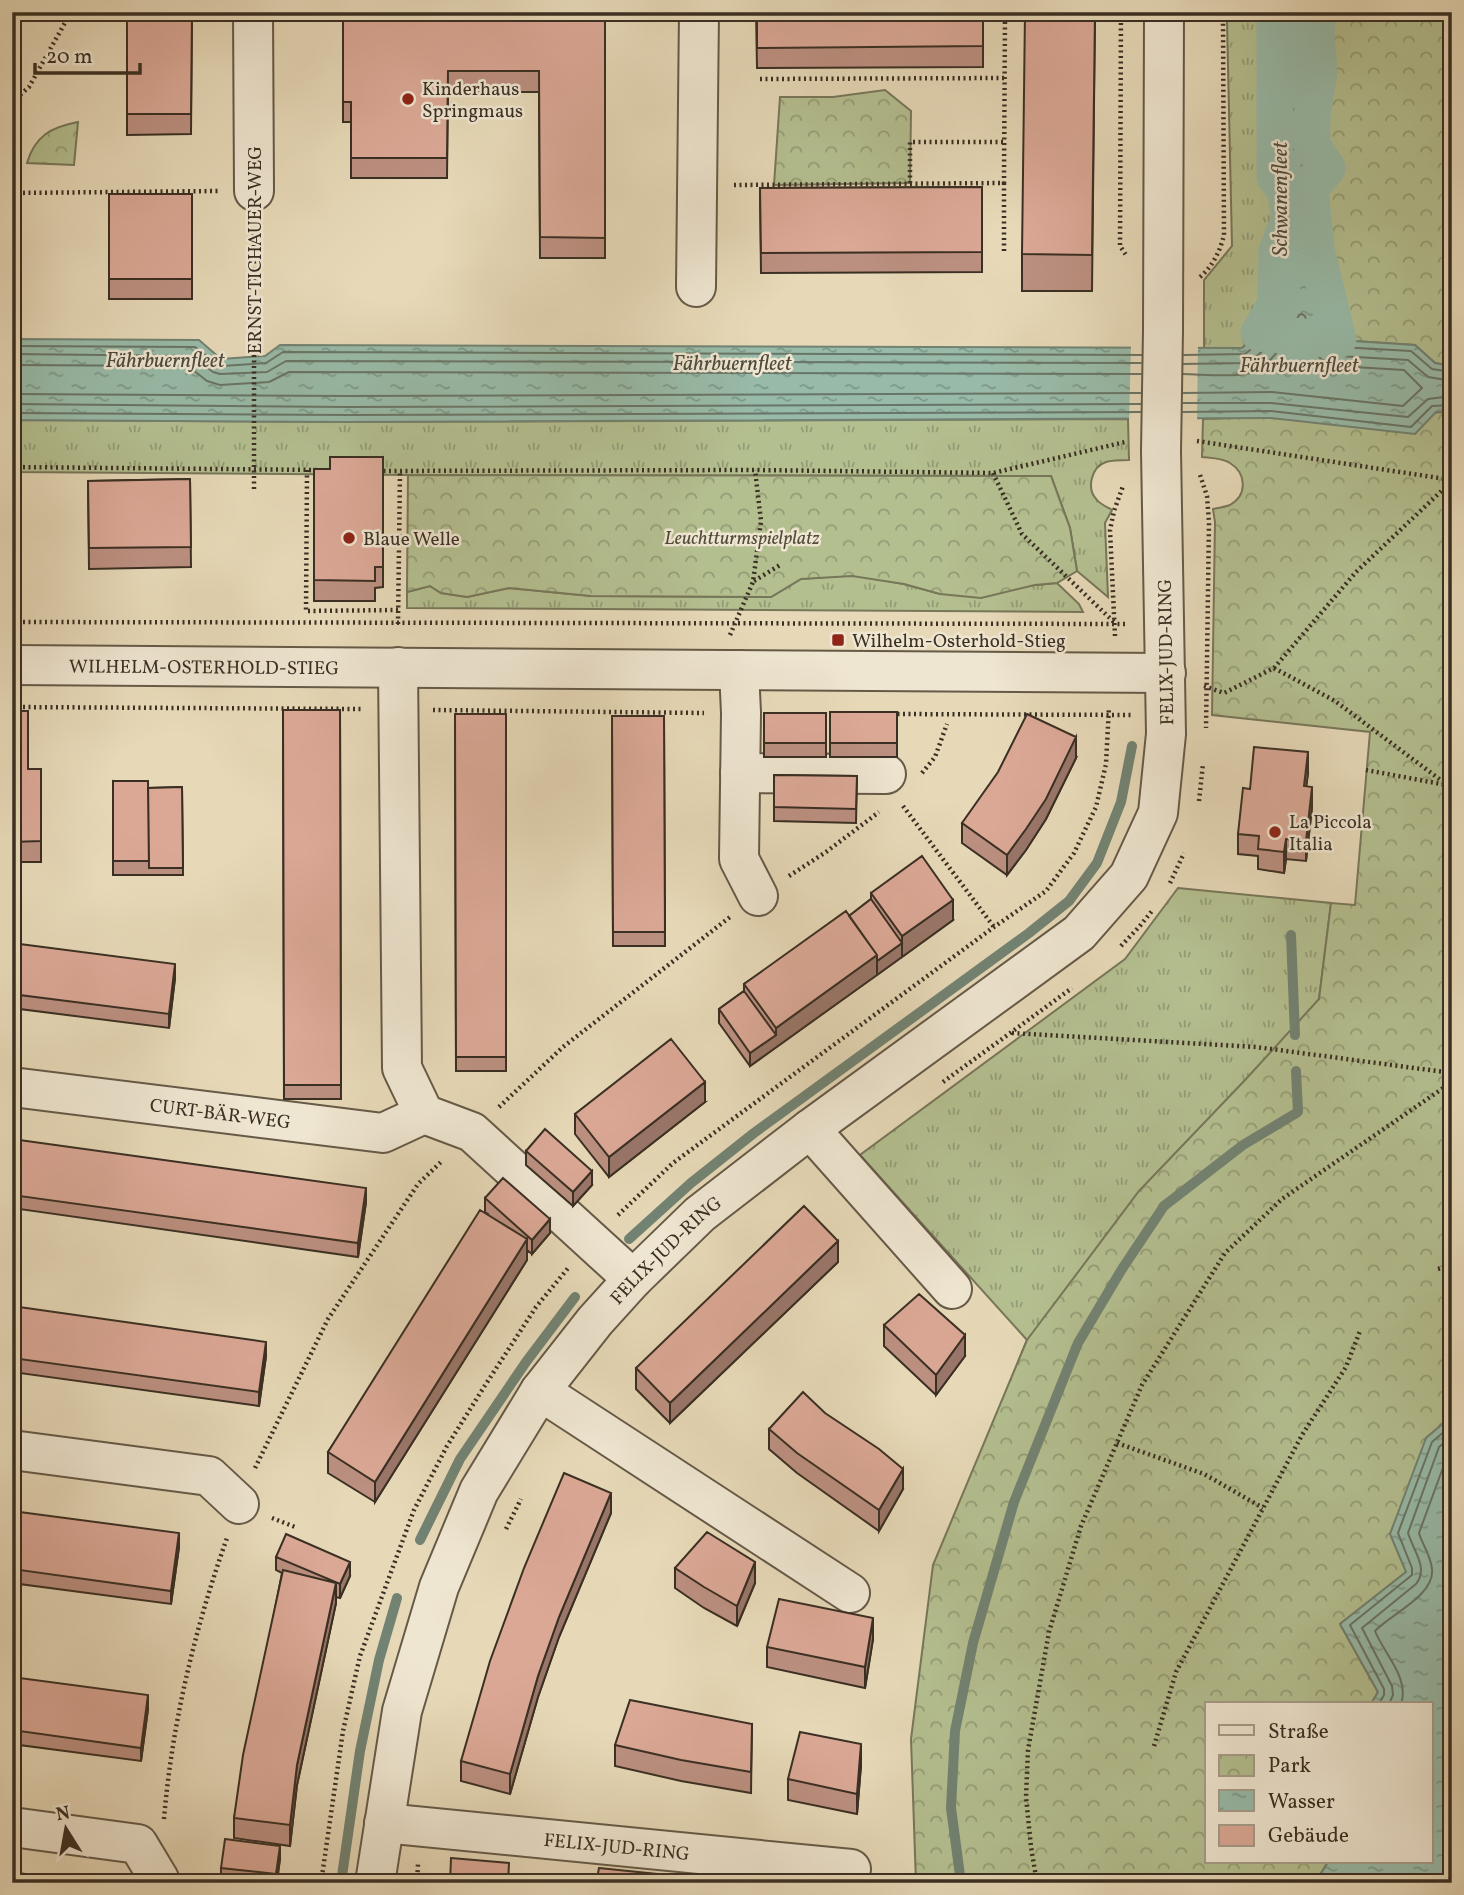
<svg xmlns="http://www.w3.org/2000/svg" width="1464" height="1895" font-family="Vollkorn,serif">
<defs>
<pattern id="grass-tufts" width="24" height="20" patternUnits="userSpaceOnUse" patternTransform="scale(1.75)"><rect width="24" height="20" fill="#b4bf90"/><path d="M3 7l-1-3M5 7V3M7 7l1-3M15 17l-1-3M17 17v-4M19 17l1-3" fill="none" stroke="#939c75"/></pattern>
<pattern id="park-crowns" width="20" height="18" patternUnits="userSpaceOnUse" patternTransform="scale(1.75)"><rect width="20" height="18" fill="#b4bf90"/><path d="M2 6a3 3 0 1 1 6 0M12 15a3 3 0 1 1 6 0" fill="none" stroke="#939c75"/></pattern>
<pattern id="water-ripples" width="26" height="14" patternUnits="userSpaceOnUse" patternTransform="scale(1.75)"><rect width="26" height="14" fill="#98bba9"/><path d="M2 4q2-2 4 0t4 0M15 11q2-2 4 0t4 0" fill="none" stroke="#7d9889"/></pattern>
</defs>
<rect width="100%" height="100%" fill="#e7d9b8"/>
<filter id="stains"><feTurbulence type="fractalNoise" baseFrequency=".00286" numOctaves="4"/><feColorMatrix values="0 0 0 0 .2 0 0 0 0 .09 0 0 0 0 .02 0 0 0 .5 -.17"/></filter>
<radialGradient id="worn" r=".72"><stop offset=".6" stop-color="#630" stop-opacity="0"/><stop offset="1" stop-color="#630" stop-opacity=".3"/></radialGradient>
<!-- grass -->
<path fill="url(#grass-tufts)" stroke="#77775a" stroke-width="2" d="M1234,12H1275V177L1285,189L1290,218L1277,251L1276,304L1259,333L1242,348H1204V280L1232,246L1227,21Z
M1128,419L1129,460C1122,460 1113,460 1106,462C1091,467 1086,489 1097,500C1100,504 1107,507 1112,510L1105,523L1108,597L1077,571L1070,528L1051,476L408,475L12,472V420L348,422Z
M852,575L904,584L940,594L1057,583L1079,604L1083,612L407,608V592L430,586L441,593L467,597L509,588L591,596L771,597L801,579Z
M1178,888L1331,903L1319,999L916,1883L935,1566L1027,1340L860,1155L1125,959Z"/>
<!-- park -->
<path fill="url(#park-crowns)" stroke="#77775a" stroke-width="2" d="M1317,12H1452V366L1435,363L1415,345L1338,340L1316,250L1310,189L1327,168L1312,145Z
M885,90L911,111L910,183L774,185L780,97H833Z
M78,122L74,165L27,163C35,136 51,127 78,122Z
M1452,412V1416L1426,1438L1406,1572L1340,1624L1378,1692L1371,1704H1207V1862H1328L1315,1883H916L911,1739L933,1565L1027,1340L1139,1191L1246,1079L1319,999L1331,903L1355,905L1370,732L1212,715L1215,522L1213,509C1218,508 1225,507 1230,505C1248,495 1246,473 1230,463C1223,458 1211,458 1202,457L1203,419Z
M408,475L1051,476L1070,528L1077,571L1057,583L1035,585L981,598L940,594L904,584L852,576L801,579L771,597L591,596L509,588L467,597L441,593L430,586L407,592Z"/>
<!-- water -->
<path fill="url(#water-ripples)" stroke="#728373" stroke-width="2" d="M1275,12H1317L1316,37L1319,71L1312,115V145L1327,168L1310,189L1316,250L1338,340L1415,345L1435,363L1452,366V412H1436L1415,434L1271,418L348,422L12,420V339L199,340L221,359L265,356L280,345L1242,348L1259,333L1276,304L1277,251L1290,218L1285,189L1275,177Z
M1452,1416V1883H1315L1328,1862H1431V1704H1371L1378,1692L1340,1624L1406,1572L1390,1534L1426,1438Z"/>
<!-- pier -->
<path fill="#e7d9b8" d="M1131,344H1198L1197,423H1129Z"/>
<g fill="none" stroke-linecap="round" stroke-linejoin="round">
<!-- shore -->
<path stroke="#697566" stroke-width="2" d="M1291,12V107L1294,110L1297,108L1303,71L1300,38L1301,12
M1310,12L1309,38L1312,71L1305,114V145L1318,168L1305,185L1304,190L1309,252L1332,342L1339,347L1411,351L1432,369L1452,372
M1294,149L1297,151L1307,167L1298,177L1290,170V152Z
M12,346L195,347L217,364L222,366L266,363L283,352L1142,355
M12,354L192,356L213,372L220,374L267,372L286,361L1141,363
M1184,355L1245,354L1265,338L1282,307L1284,252L1297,218L1292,187L1282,173V12
M1183,364L1245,363C1263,356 1289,323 1292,304C1293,288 1292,270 1293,254L1297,249L1300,252L1323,343L1329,352L1338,356L1408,360L1428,377L1452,381
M12,365L188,366L207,381L220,385L269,382L289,372L1141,374
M1183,393L1272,392L1403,406L1422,388L1404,370L1337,366L1327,363L1320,358L1314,349L1305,316L1302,314L1299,315C1288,336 1274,365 1250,373C1235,378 1200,374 1183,374
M12,394L348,396L1141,393
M1183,403H1271L1408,417L1428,399L1452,396
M12,404L348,407L1141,404
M1183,412L1271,411L1411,427L1432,406L1452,405
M12,413L348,415L1141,412
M1379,1704L1384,1695V1689L1350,1625L1412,1575V1568L1398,1533L1432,1442L1452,1425
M1389,1704L1393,1695L1392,1686L1362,1628L1416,1584C1429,1568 1413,1550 1408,1533L1439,1447L1452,1436
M1401,1704C1410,1678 1384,1654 1375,1631C1391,1614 1435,1595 1432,1569C1431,1556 1422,1544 1419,1533L1448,1454L1452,1450"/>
<!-- stream -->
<path stroke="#728373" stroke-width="10" d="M1291,935L1295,1035
M629,1239L691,1183L754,1133L1029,933L1069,901L1097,863L1121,802L1132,746
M420,1540L460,1459L526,1362L575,1297
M342,1876L360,1751L379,1660L397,1598
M961,1883L951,1808L955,1731L973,1643L1014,1502L1078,1343L1122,1269L1164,1206L1243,1145L1298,1112L1296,1071"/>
<!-- canal -->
<path stroke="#98bba9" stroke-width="37" d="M1275,12V177L1285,189L1290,218L1277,251L1276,304L1259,333L1338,340L1316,250L1310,189L1327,168L1312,145V115L1319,71L1316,37L1317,12"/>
<defs>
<g id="minor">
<path d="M253,12L254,191"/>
<path d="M696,287L699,12"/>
<path d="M1163,331L1164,12"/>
<path id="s1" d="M12,665L1166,673"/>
<path d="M398,667L402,1068L424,1114L472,1132L633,1279"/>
<path d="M739,670L741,713L739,859L758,896"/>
<path d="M740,773L886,774"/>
<path id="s2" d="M12,1087L383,1133L424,1114"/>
<path d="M810,1129L952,1289"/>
<path d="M540,1391L850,1593"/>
<path d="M12,1450L209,1476L239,1504"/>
<path id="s3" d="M384,1823L851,1869"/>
<path d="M12,1827L138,1844L159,1879"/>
<path id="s4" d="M375,1883L402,1711L439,1587L479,1491L540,1391L595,1321L633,1279L700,1214L810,1129L1079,933L1129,876L1158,813L1166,734L1161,451"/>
</g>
</defs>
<!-- minor casing -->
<use href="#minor" stroke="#655a48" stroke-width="42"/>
<!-- path -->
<path stroke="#3a2f23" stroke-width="4.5" stroke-dasharray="2 3.5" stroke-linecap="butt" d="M1121,12L1120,246L1126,255
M760,79L1005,78
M12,102L29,87L71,12
M910,183V142H1004
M1004,183V253
M734,185L1004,183L1005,12
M12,193L218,191
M1452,195L1448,460L1452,475
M1200,277C1213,266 1220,251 1224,235L1223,12
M1197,441L1452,480
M12,467L320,470
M307,470L306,611L398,610
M378,471L755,470L993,473L1125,442
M993,473L1022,534L1116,624
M1200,475L1207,496L1209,522L1206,728
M254,489V227
M754,581L780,565
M12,622L1128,624
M398,624L400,471
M730,635L753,582L761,521L755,470
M1115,636L1110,530L1114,511L1123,486
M1274,668L1335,701L1446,784
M1204,686L1224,693L1274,668L1356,572L1452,481
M12,707L361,709
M433,710L704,713
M892,714L1131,715
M1366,770L1452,786
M922,773L935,757L947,724
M1199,801L1203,764
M903,806L994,927
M789,876L826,852L879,812
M1170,883L1184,853
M1121,946L1139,927L1152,911
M1012,1033L1256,1047L1452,1073
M943,1082L1072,988
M499,1107L563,1047L730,917
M618,1215L673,1163L994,927L1046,891L1074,853L1096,807L1106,764L1109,707
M1438,1269L1452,1265
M1117,1443L1204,1474L1263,1508
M255,1468L328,1319L418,1184L442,1161
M272,1518L295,1527
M506,1529L521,1499
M1154,1746L1176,1672L1302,1435L1346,1367L1360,1331
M164,1819C172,1723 195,1628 227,1538
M321,1883L343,1731L360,1656L414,1510L447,1446L484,1387L536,1307L569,1267
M417,1883L418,1864
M1037,1883L1031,1847L1026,1797L1028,1750L1049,1632L1081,1526L1142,1385L1225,1253L1282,1199L1452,1082"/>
<!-- minor -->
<use href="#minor" stroke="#efe6d1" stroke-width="38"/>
<defs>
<path id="minor-bridge" d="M1161,451L1163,331"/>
</defs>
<!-- minor-bridge casing -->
<use href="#minor-bridge" stroke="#655a48" stroke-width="42" stroke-linecap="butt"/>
<!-- minor-bridge -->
<use href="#minor-bridge" stroke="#efe6d1" stroke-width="38"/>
</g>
<!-- wall -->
<path fill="#bc9081" stroke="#3a2f23" stroke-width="2" d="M127,12H192L191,134L127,135Z
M343,12H605V258H540L539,92H448L447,178H351V122H343Z
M756,12H983V67L757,68Z
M1095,12L1092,291H1022V254Z
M12,186H14V276H12Z
M982,187V272L761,273L760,188Z
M109,194H192V299H109Z
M383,457V587L375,588V601H314V469H330Z
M190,479L191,567L89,569L88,481Z
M283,710H340L341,1099H284Z
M12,711L28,769H41V862H12Z
M830,712H897V757H830Z
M764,713H826V757H764Z
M455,714H506V1071H456Z
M612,716H664L665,946H613Z
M1076,758L1046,819L1026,850L1007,875L962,843V823Z
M1308,773L1306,786L1312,807L1306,861L1286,859L1284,873L1258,869V856L1238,854V834L1250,789Z
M774,775L857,776L856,823L774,821Z
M113,781L148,788L182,787L183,875H113Z
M871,893L953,920L750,1066L719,1023V1009L744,991V984L849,916L871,899Z
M12,943L175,978L169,1028L12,1008Z
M705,1102L609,1177L575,1134V1114Z
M12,1139L366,1202L358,1257L12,1208Z
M526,1151L592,1185L573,1206L526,1165Z
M485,1198L550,1233L532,1254L527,1250V1260L375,1502L328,1473V1452L488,1214L485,1212Z
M838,1262L670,1423L636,1389V1368Z
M12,1306L266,1356L259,1406L12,1372Z
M884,1325L965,1356L936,1395L884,1346Z
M769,1429L903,1489L879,1531L797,1473L769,1449Z
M12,1511L179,1547L171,1604L12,1583Z
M611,1513L559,1637L538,1697L510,1794L461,1781V1761Z
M276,1557L350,1576L340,1598L336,1597V1603L297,1785L290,1846L234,1838V1818L282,1573L276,1570Z
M675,1568L755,1583L737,1626L704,1608L675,1588Z
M873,1639L865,1688L767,1667V1647Z
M12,1677L148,1709L141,1761L12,1744Z
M752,1724L751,1793L681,1781L615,1766V1745Z
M861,1765L857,1814L788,1800V1779Z
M280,1859L277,1883H232L221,1881V1868Z"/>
<!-- shaded-wall -->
<path fill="#997669" stroke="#3a2f23" stroke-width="2" d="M1076,737V758L1046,819L1026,850L1007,875V855Z
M1308,752V773L1304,806V786Z
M1312,787V807L1306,861V841Z
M1286,839V859L1284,873V852Z
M953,900V920L902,957V936Z
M902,943V957L877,975V961Z
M877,955V975L750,1066V1053L776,1035V1028Z
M175,964V978L169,1028V1014Z
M705,1082V1102L609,1177V1157Z
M592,1171V1185L573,1206V1192Z
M366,1188V1202L358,1257V1243Z
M550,1219V1233L532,1254V1240Z
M527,1239V1260L375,1502V1482Z
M838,1241V1262L670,1423V1403Z
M965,1335V1356L936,1395V1375Z
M266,1342V1356L259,1406V1392Z
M903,1469V1489L879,1531V1510Z
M611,1493V1513L559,1637L538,1697L510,1794V1774L538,1676L559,1617Z
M179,1533V1547L171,1604V1591Z
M350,1562V1576L340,1598V1584Z
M755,1562V1583L737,1626V1606Z
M336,1583V1603L297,1785L290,1846V1825L297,1765Z
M873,1618V1639L865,1688V1667Z
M148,1695V1709L141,1761V1748Z
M861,1744V1765L857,1814V1794Z
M280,1846V1859L276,1883V1874Z"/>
<!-- building -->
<path fill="#dba896" stroke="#3a2f23" stroke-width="2" d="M127,12H192L191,114H127Z
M343,12H605V238L540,237L539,71H448L447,158H351V102H343Z
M757,12H983V46L757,48Z
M1025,12H1095L1092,255L1022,254Z
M12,186H14V249H12Z
M982,187V252L761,253L760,188Z
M109,194H192V279H109Z
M330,457H383V567H375V581L314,580V469H330Z
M190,479L191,547L89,548L88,481Z
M283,710H340L341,1085H284Z
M12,711H28V769H41V841L12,842Z
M830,712H897V743H830Z
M764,713H826V743H764Z
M455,714H506V1057H456Z
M1027,714L1076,737L1046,799L1026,829L1007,855L962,823L998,772Z
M612,716H664L665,932H613Z
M1254,747L1308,752L1304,786L1312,787L1306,841L1286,839L1284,852L1258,849L1259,836L1238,834L1243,788L1250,789Z
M774,775L857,776L856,809L774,807Z
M113,781H148L149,861H113Z
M182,787L183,868H149L148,788Z
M922,856L953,900L902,936L871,893Z
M871,899L902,943L877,961V955L849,916Z
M846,911L877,955L776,1028L744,984Z
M12,943L175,964L169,1014L12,994Z
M744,991L776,1035L750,1053L719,1009Z
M671,1039L705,1082L609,1157L575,1114Z
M545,1129L592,1171L573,1192L526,1151Z
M12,1139L366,1188L358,1243L12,1195Z
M503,1178L550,1219L532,1240L485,1198Z
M804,1206L838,1241L670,1403L636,1368Z
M480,1210L527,1239L375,1482L328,1452Z
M919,1294L965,1335L936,1375L884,1325Z
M12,1306L266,1342L259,1392L12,1358Z
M803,1392L825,1413L879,1449L903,1469L879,1510L797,1453L769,1429Z
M564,1473L611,1493L559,1617L538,1676L510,1774L461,1761L490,1661L524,1568Z
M12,1511L179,1533L171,1591L12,1569Z
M707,1532L755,1562L737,1606L704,1587L675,1568Z
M286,1534L350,1562L340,1584L276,1557Z
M283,1570L336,1583L297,1765L290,1825L234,1818L243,1755Z
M779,1599L873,1618L865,1667L767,1647Z
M12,1677L148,1695L141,1748L12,1730Z
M630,1700L752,1724L751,1772L681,1760L615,1745Z
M800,1732L861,1744L857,1794L788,1779Z
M225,1839L280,1846L276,1874L221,1868Z
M451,1858L509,1863L508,1883H450Z
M599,1868L696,1878V1883H596Z
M12,1872L86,1883H12Z
M850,1876L852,1883H830Z"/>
<!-- markers -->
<g fill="#8f2418" stroke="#efe6d1" stroke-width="2.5">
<circle cx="408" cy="99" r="7"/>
<circle cx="349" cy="538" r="7"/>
<rect x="831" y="633" width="14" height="14" rx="3.5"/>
<circle cx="1275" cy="832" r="7"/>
</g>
<g text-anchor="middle" stroke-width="5" stroke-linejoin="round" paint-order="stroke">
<!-- poi labels -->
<g font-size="19" fill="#3a2f23" stroke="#efe6d1" text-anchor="start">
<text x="422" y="95">Kinderhaus<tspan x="422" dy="22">Springmaus</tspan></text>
<text x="363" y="545">Blaue Welle</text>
<text x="852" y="647">Wilhelm-Osterhold-Stieg</text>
<text x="1289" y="828">La Piccola<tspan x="1289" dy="22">Italia</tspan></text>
</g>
<!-- street labels -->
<g font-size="19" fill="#3a2f23" stroke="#efe6d1">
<text transform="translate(254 250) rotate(-90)" y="7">ERNST-TICHAUER-WEG</text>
<text transform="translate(1165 652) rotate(-91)" y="7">FELIX-JUD-RING</text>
<text dy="7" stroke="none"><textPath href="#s1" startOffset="192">WILHELM-OSTERHOLD-STIEG</textPath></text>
<text dy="7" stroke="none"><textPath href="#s2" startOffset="210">CURT-BÄR-WEG</textPath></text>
<text dy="7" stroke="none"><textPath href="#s4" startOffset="714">FELIX-JUD-RING</textPath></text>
<text dy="7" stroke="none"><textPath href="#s3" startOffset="234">FELIX-JUD-RING</textPath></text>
</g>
<!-- park labels -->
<g font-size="19" font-style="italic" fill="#524c39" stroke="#efe6d1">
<text x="742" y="544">Leuchtturmspielplatz</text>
</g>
<!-- water labels -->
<g font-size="21" font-style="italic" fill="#4d4b3e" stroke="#efe6d1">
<text transform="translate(1280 199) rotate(-90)" y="7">Schwanenfleet</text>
<text x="165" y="367">Fährbuernfleet</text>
<text x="732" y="370">Fährbuernfleet</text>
<text x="1299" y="372">Fährbuernfleet</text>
</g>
</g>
<!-- margin -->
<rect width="1464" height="1895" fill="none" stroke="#e7d9b8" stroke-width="42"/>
<rect x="14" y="14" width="1436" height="1867" fill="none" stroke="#3a2f23" stroke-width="3.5"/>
<rect x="21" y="21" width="1422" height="1853" fill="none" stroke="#3a2f23" stroke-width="2"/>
<!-- legend -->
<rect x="1205" y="1702" width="228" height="161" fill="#efe6d1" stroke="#a79d8b" stroke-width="2"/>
<rect x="1219" y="1725" width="35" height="10" fill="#efe6d1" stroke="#a79d8b" stroke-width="2"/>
<text x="1268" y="1738" font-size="21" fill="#3a2f23">Straße</text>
<rect x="1219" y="1755" width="35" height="21" fill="url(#park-crowns)" stroke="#a79d8b" stroke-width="2"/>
<text x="1268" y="1772" font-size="21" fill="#3a2f23">Park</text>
<rect x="1219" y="1790" width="35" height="21" fill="url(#water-ripples)" stroke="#a79d8b" stroke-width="2"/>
<text x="1268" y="1808" font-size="21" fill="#3a2f23">Wasser</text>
<rect x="1219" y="1825" width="35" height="21" fill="#dba896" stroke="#a79d8b" stroke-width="2"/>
<text x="1268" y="1842" font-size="21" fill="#3a2f23">Gebäude</text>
<!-- north arrow -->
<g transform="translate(66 1829) rotate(349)" stroke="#efe6d1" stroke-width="5" paint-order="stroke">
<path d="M0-5L12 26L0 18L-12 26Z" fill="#3a2f23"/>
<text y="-10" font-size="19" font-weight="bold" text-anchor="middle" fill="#3a2f23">N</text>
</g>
<!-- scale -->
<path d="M35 63v10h105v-10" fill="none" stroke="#3a2f23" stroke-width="3.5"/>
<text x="46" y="63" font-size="21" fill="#3a2f23" stroke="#efe6d1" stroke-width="5" paint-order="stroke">20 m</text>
<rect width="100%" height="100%" filter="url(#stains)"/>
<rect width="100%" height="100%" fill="url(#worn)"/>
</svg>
